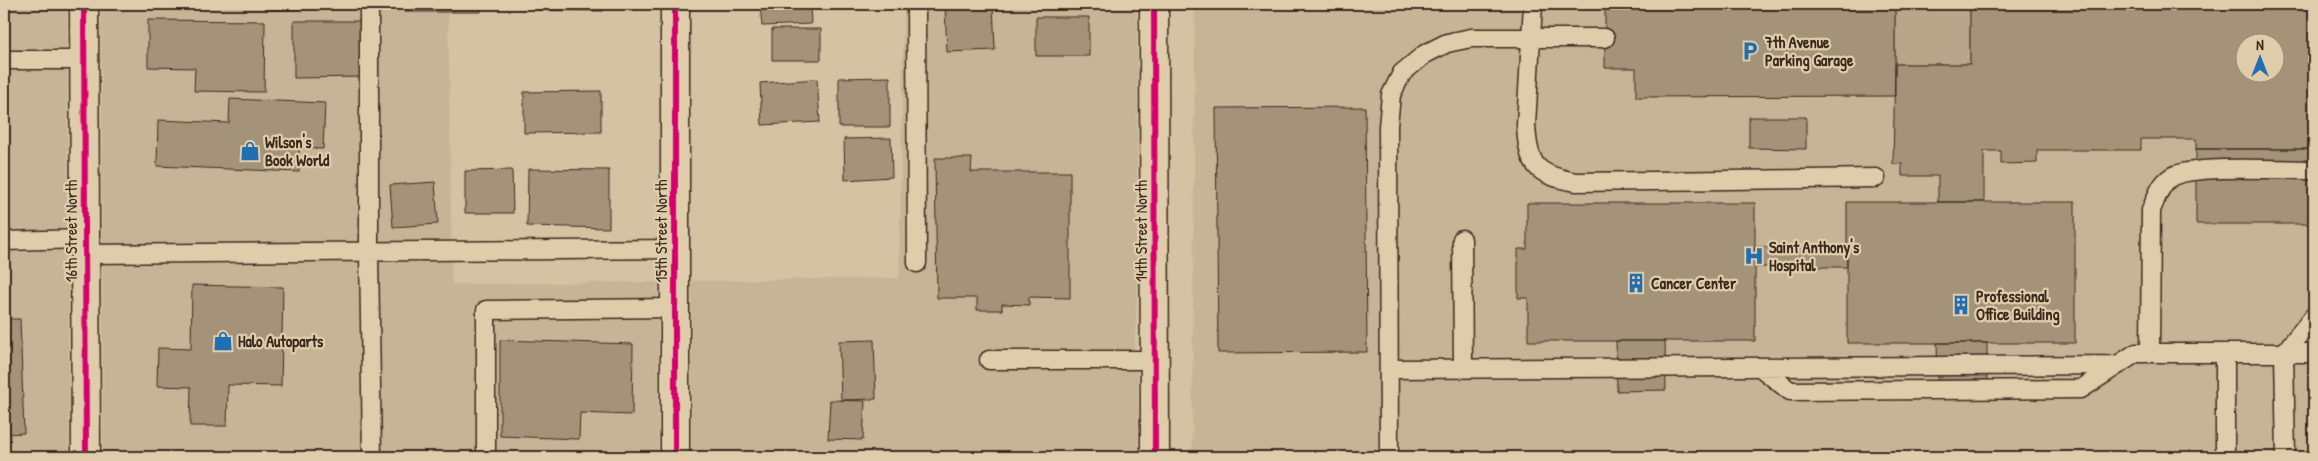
<svg xmlns="http://www.w3.org/2000/svg" width="2318" height="461" font-family="'Patrick Hand',sans-serif">
<rect width="100%" height="100%" fill="#d5c2a2"/>
<filter id="ink" filterUnits="userSpaceOnUse"><feTurbulence type="fractalNoise" baseFrequency=".02" numOctaves="2"/><feDisplacementMap in="SourceGraphic" scale="10" xChannelSelector="R" yChannelSelector="G"/><feConvolveMatrix kernelMatrix="1 2 1 2 8 2 1 2 1" color-interpolation-filters="sRGB"/></filter>
<g filter="url(#ink)">
<!-- built -->
<path fill="#c7b496" fill-rule="evenodd" d="M4,4H67L69,455H4Z
M101,4H448L452,284L658,282V457L103,455Z
M904,4H1137V293L1134,360H1138V457H692V281L899,278Z
M1195,4H2314V457H1192ZM2246,42H2276V72H2246Z"/>
<!-- green -->
<path fill="#b9a68a" stroke="#7a6854" d="M1895,4H1970V64H1895Z"/>
<!-- building -->
<path fill="#a59379" stroke="#3b2a1e" fill-rule="evenodd" d="M269,4H317V9L270,10Z
M406,4H481V12H405Z
M537,4H603V11L537,10Z
M760,4H810L811,24L762,26Z
M993,4L995,50L947,52L945,5Z
M1605,4H1895V96L1636,97V68H1605Z
M1970,4H2314L2313,149H2196V139H2141V150H2037V163L2001,164V151H1984V202H1938V176H1902V164H1893L1895,64H1970ZM2246,42H2276V72H2246Z
M1036,17H1089V56H1036Z
M148,20L265,21L264,92L194,91L195,68L148,67Z
M294,21H362L363,77L294,78Z
M772,29H821V60H772Z
M890,77V127H839V78Z
M817,79L820,122L762,125L760,83Z
M601,91V132L524,133V92Z
M230,99L325,103L323,149L299,148V172L157,166L158,120L229,123Z
M1365,107L1367,352L1218,353L1216,108Z
M1749,117H1806V149L1749,148Z
M891,138L892,177L845,180L844,139Z
M2196,149H2313L2314,224H2196Z
M935,158H972L971,172H1070V298L1029,297V305L1002,304V310H977V298H937Z
M528,169L609,170V228L527,226Z
M512,170L513,213H465V171Z
M435,182L438,224L393,227L390,185Z
M1847,202H2075V343H1847Z
M1527,203H1755V341H1528V298H1518V249H1527Z
M1847,246V267H1755V247Z
M192,285L283,287L281,386L228,385L227,426H190L191,387L157,386L158,348L191,349Z
M4,319H20L24,433L4,434Z
M500,340L633,344L632,415L580,413L579,439L500,436Z
M874,340L876,399L841,400L839,341Z
M1616,341H1665L1666,390L1617,391Z
M1937,343H1987V380L1938,381Z
M830,400L865,401L863,440L828,439Z"/>
<g fill="none" stroke-linecap="round" stroke-linejoin="round">
<defs>
<path id="lane" d="M369,4V251L372,457
M916,4L917,263
M1533,4L1526,125C1528,166 1536,175 1576,182L1876,178
M4,60H84
M1462,239L1463,368
M4,241L85,239
M85,254L675,249
M2150,353L2151,210C2156,199 2160,184 2171,177C2192,164 2285,170 2314,170
M2225,353V457
M989,360H1155
M1760,367L1790,391L2081,389L2136,353H2314
M1389,369L2118,365
M486,457V310L675,308
M1389,457L1388,126L1391,95L1402,73L1425,54L1447,43L1471,38H1605
M2286,457L2284,353L2314,316"/>
<path id="street" d="M1154,4L1155,457
M675,457V4"/>
<path id="secondary" d="M84,4L86,457"/>
</defs>
<!-- lane casing -->
<use href="#lane" stroke="#3b2a1e" stroke-width="21"/>
<!-- street casing -->
<use href="#street" stroke="#3b2a1e" stroke-width="31"/>
<!-- secondary casing -->
<use href="#secondary" stroke="#3b2a1e" stroke-width="31"/>
<!-- lane -->
<use href="#lane" stroke="#dfccaa" stroke-width="18"/>
<!-- street -->
<use href="#street" stroke="#dfccaa" stroke-width="28"/>
<!-- secondary -->
<use href="#secondary" stroke="#dfccaa" stroke-width="28"/>
<defs>
<path id="cycleway" d="M84,4L86,457
M1154,4L1155,457
M675,457V4"/>
</defs>
<!-- cycleway casing -->
<use href="#cycleway" stroke="#dfccaa" stroke-width="9"/>
<!-- cycleway -->
<use href="#cycleway" stroke="#d6006c" stroke-width="6"/>
</g>
</g>
<!-- icons -->
<defs>
<symbol id="parking-bare" viewBox="-9 -9 18 18"><path d="M-3.5-5.5H1a3.5 3.5 0 0 1 0 7H-1V5.5H-3.5ZM-1-3.4V-.6H.8a1.4 1.4 0 0 0 0-2.8Z" fill="#1f6fb2" stroke="#dfccaa" stroke-width="2.5" paint-order="stroke"/></symbol>
<symbol id="shop-bare" viewBox="-9 -9 18 18"><path d="M-5-2.5h2.3a2.7 3.5 0 0 1 5.4 0H5L5.5 6h-11ZM-1.5-2.5h3a1.5 2.3 0 0 0-3 0Z" fill="#1f6fb2" stroke="#dfccaa" stroke-width="2.5" paint-order="stroke"/></symbol>
<symbol id="hospital-bare" viewBox="-9 -9 18 18"><path d="M-5-5h3v3.5h4V-5h3V5h-3V1.5h-4V5h-3Z" fill="#1f6fb2" stroke="#dfccaa" stroke-width="2.5" paint-order="stroke"/></symbol>
<symbol id="building-bare" viewBox="-9 -9 18 18"><path d="M-4-6H4V6H1V3H-1V6H-4ZM-2.5-4.3h1.7v1.8h-1.7ZM.8-4.3h1.7v1.8H.8ZM-2.5-1h1.7V.8h-1.7ZM.8-1h1.7V.8H.8Z" fill="#1f6fb2" stroke="#dfccaa" stroke-width="2.5" paint-order="stroke"/></symbol>
</defs>
<g fill-rule="evenodd">
<use href="#parking-bare" x="1736" y="37" width="28" height="28"/>
<use href="#shop-bare" x="236" y="137" width="28" height="28"/>
<use href="#hospital-bare" x="1740" y="242" width="28" height="28"/>
<use href="#building-bare" x="1622" y="269" width="28" height="28"/>
<use href="#building-bare" x="1947" y="291" width="28" height="28"/>
<use href="#shop-bare" x="209" y="327" width="28" height="28"/>
</g>
<g text-anchor="middle" stroke-width="4.5" stroke-linejoin="round" paint-order="stroke">
<!-- poi labels -->
<g font-size="16" font-weight="bold" fill="#3b2a1e" stroke="#dfccaa" text-anchor="start">
<text x="1765" y="48">7th Avenue<tspan x="1765" dy="18">Parking Garage</tspan></text>
<text x="265" y="148">Wilson's<tspan x="265" dy="18">Book World</tspan></text>
<text x="1769" y="253">Saint Anthony's<tspan x="1769" dy="18">Hospital</tspan></text>
<text x="1651" y="289">Cancer Center</text>
<text x="1976" y="302">Professional<tspan x="1976" dy="18">Office Building</tspan></text>
<text x="238" y="347">Halo Autoparts</text>
</g>
<!-- street labels -->
<g font-size="16" fill="#3b2a1e" stroke="#dfccaa">
<text transform="translate(71 231) rotate(-90)" y="6">16th Street North</text>
<text transform="translate(661 231) rotate(-90)" y="6">15th Street North</text>
<text transform="translate(1141 231) rotate(-90)" y="6">14th Street North</text>
</g>
</g>
<!-- margin -->
<rect width="2318" height="461" fill="none" stroke="#dfccaa" stroke-width="20"/>
<rect x="10" y="10" width="2298" height="441" fill="none" stroke="#3b2a1e" stroke-width="2" filter="url(#ink)"/>
<!-- north arrow -->
<g transform="translate(2260 58)"><circle r="24" fill="#dfccaa" stroke="#9d8b72"/>
<path d="M0-4L9 19L0 12L-9 19Z" fill="#1f6fb2"/>
<text y="-8" font-size="14" font-weight="bold" text-anchor="middle" fill="#3b2a1e">N</text>
</g>
</svg>
